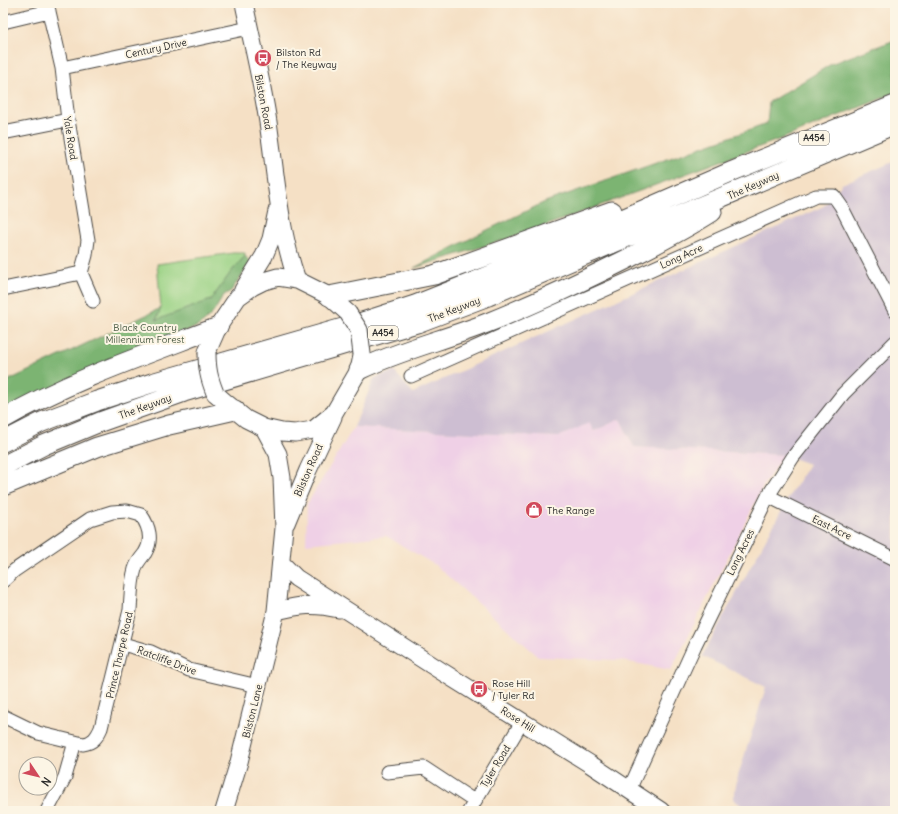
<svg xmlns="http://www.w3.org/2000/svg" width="898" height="814" font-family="Delius,sans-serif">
<rect width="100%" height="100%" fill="#fcf5e5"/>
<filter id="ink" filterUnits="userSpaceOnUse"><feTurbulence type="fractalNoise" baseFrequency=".025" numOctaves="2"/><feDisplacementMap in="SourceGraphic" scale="8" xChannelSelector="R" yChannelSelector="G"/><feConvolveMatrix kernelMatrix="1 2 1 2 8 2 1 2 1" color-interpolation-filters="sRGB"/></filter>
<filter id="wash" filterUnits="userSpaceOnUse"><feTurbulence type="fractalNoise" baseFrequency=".012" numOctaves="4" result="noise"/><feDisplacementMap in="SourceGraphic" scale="16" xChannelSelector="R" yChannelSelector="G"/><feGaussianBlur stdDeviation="0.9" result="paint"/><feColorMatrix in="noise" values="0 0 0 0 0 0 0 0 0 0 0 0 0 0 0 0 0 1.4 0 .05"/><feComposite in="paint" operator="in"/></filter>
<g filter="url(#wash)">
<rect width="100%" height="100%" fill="#f5e0c5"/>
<!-- built -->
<path fill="#efd0e6" d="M620,419L634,447L784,455L766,481L671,670L619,660L539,657L435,565L386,536L306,544L307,504L354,427L558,437L589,422L594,431Z"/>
<!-- industrial -->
<path fill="#cdbed2" d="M895,161V811H749L733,799L738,776L766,687L702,656L791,493L809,464L784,455L634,447L620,419L594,431L589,423L558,437L354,427L374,378L394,371L413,393L824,206L842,184Z"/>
<!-- green -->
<path fill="#9ad284" stroke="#627e58" d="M233,253H245V256L231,272L211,300L156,321L161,308L157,264Z"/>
<!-- forest -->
<path fill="#7bb472" stroke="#53704e" d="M895,40V93L786,137L520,235L414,268L479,234L545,202L767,124L769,102L833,63Z
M245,256L251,262L231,291L224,295L213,313L205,321L198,326L3,413V383L161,308L156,320L211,300L231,272Z"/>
</g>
<g filter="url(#ink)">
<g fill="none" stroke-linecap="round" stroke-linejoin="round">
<defs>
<path id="minor" d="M3,22L49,11
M62,68L249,28
M3,133L68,120
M81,273L93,301
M3,289L81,273L86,255L88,240L68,120L62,68L47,3
M411,376L816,196H834L841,206L895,311
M768,496L895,559
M3,581L15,570L90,519L112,512L127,511L141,515C149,526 153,540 145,553C141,558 136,564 135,569C131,582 131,597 130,610L101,728C97,737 93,743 83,744L38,733L3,716
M123,644L151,652L189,670L258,686
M387,772L424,768L474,801
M629,790L695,645L768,496L793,457L843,394L895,342
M47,811L65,777L75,742
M469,811L522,722"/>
<path id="major" d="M244,3C252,42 262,82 268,122C276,175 279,230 297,280
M243,290L264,256L271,239L277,211
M207,352L218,327L238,297L252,287L264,281L278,277L297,280L329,296L348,313
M215,393L224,401L246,419L264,428L282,432L295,433L313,430L334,413L359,370L362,356
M286,523L308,470L333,417
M281,563L296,578L441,671L590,764L661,811
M276,611C301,605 313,603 339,609
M224,811L239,762L276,611L284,528L282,478L278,454L264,428"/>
<path id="highway" d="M329,296L434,275L612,211
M359,370C400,350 444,340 487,323C534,304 581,282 627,259C656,244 684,230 712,212
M3,419C71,380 145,355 218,327
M3,442L42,422L97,401L155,382L350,326L415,305L519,264L733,171L895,105
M3,466L44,445L100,422L184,392L417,323L488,296L895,124
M3,486L97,447L169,425L235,410"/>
</defs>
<!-- minor casing -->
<use href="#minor" stroke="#494642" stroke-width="15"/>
<!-- major casing -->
<use href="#major" stroke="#494642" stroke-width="19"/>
<!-- highway casing -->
<use href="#highway" stroke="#494642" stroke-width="21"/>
<!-- minor -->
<use href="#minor" stroke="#fff" stroke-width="13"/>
<!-- major -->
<use href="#major" stroke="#fff" stroke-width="17"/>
<!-- highway -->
<use href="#highway" stroke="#fff" stroke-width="19"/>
<defs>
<path id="major-bridge" d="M348,313L359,330L362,354
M207,352C207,369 209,378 215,393"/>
</defs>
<!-- major-bridge casing -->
<use href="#major-bridge" stroke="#494642" stroke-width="19" stroke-linecap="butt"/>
<!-- major-bridge -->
<use href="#major-bridge" stroke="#fff" stroke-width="17"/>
</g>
</g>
<!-- icons -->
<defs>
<symbol id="bus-disc" viewBox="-11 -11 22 22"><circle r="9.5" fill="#d1495b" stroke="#fcf5e5"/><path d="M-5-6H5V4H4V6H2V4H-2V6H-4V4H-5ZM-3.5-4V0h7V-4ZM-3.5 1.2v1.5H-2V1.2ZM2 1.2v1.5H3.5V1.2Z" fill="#fff"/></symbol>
<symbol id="shop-disc" viewBox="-11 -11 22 22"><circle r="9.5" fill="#d1495b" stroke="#fcf5e5"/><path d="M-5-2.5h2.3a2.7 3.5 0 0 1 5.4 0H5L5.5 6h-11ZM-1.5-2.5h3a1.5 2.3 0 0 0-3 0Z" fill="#fff"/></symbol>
</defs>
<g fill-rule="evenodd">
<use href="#bus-disc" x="253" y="48" width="20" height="20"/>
<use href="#shop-disc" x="524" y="500" width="20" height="20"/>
<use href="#bus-disc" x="469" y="679" width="20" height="20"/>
</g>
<g text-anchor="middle" stroke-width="4" stroke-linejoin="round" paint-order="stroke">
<!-- shield labels -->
<g fill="#fcf5e5" stroke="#6a6863" stroke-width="1">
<rect x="799" y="131" width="30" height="14" rx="3"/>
<rect x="368" y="326" width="30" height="14" rx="3"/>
</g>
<g font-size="9" font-weight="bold" fill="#2b2b2b">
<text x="814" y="141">A454</text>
<text x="383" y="336">A454</text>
</g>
<!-- street labels -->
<g font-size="10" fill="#2b2b2b" stroke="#fcf5e5">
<text transform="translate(156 48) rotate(-12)" y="4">Century Drive</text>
<text transform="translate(264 102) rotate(79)" y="4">Bilston Road</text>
<text transform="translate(71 138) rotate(81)" y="4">Yale Road</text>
<text transform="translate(753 185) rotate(-24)" y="4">The Keyway</text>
<text transform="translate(681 256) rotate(-24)" y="4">Long Acre</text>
<text transform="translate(454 309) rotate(-21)" y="4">The Keyway</text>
<text transform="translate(145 406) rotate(-20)" y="4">The Keyway</text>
<text transform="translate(308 470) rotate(-66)" y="4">Bilston Road</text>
<text transform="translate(832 527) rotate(26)" y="4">East Acre</text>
<text transform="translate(740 552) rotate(-64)" y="4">Long Acres</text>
<text transform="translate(119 655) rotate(-77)" y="4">Prince Thorpe Road</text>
<text transform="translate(167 660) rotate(21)" y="4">Ratcliffe Drive</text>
<text transform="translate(252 711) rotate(-76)" y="4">Bilston Lane</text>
<text transform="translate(518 719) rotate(32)" y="4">Rose Hill</text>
<text transform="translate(495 766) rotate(-59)" y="4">Tyler Road</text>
</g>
<!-- poi labels -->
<g font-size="10" fill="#2b2b2b" stroke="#fcf5e5" text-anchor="start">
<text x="276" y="56">Bilston Rd<tspan x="276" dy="12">/ The Keyway</tspan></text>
<text x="547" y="514">The Range</text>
<text x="492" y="687">Rose Hill<tspan x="492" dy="12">/ Tyler Rd</tspan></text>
</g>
<!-- park labels -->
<g font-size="10" fill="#4c5d46" stroke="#fcf5e5">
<text x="145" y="331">Black Country<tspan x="145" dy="12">Millennium Forest</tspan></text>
</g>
</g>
<!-- margin -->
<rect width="898" height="814" fill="none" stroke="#fcf5e5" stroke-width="16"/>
<!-- north arrow -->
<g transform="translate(38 776) rotate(125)"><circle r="19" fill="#fcf5e5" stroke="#a8a49b"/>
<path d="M0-3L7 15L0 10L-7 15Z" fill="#d1495b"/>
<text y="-6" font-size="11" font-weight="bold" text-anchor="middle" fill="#2b2b2b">N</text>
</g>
</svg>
